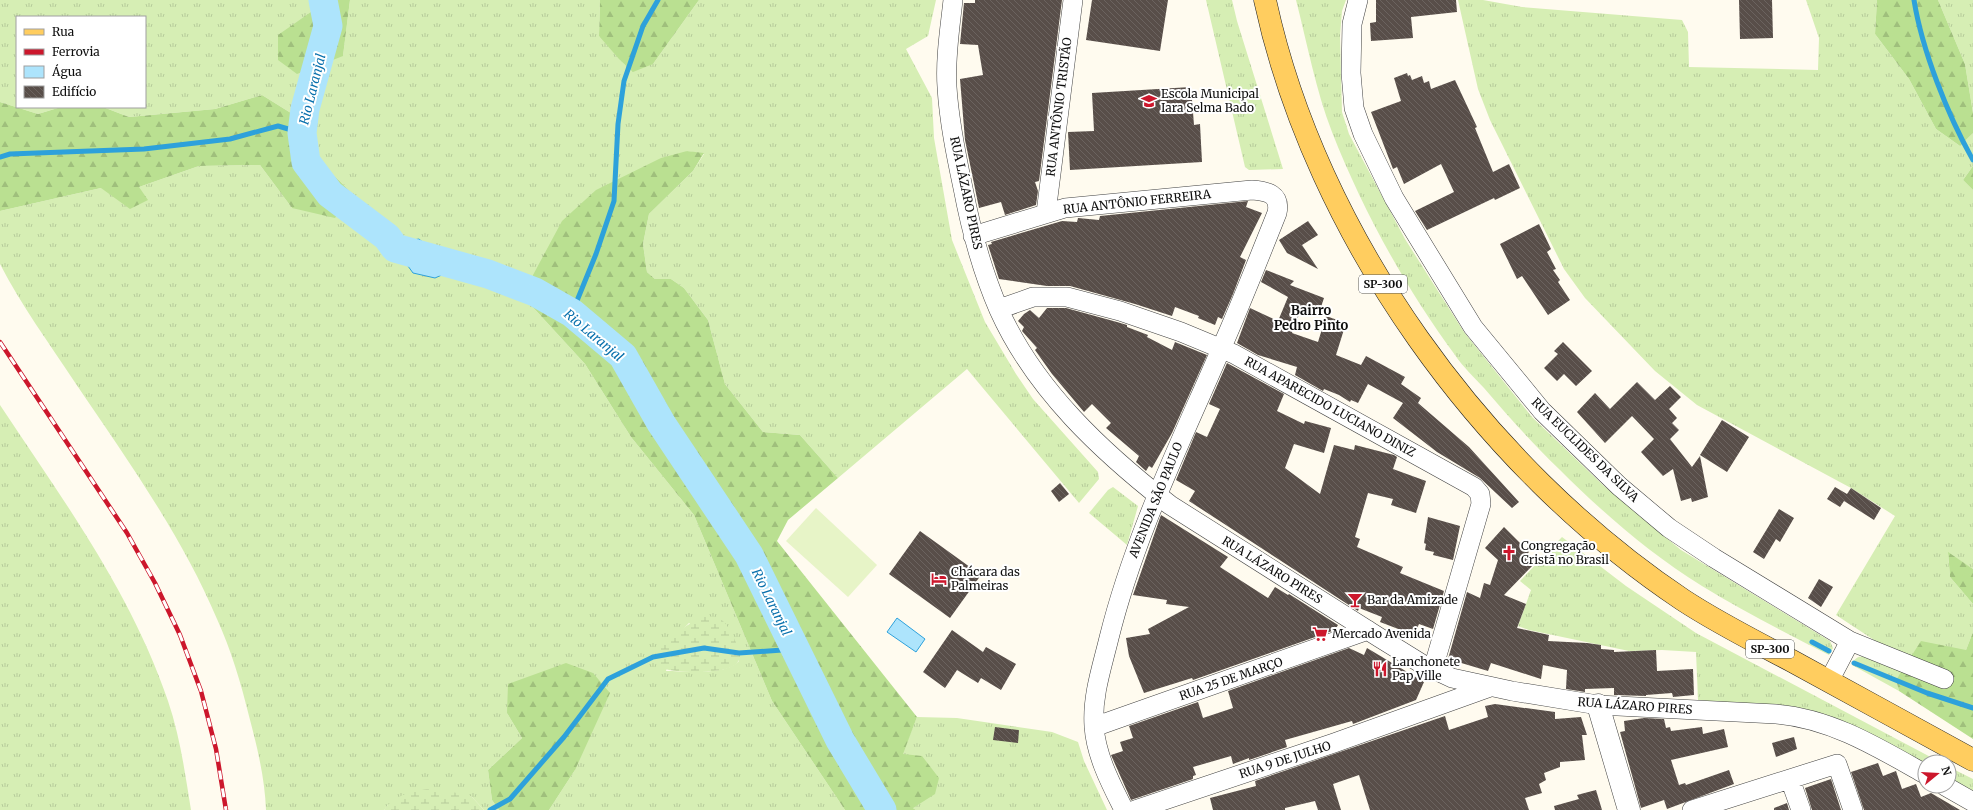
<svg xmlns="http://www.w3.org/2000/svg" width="1973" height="810" font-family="Merriweather,serif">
<defs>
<pattern id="grass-tufts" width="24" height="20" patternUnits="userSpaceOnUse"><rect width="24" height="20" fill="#d6eeb4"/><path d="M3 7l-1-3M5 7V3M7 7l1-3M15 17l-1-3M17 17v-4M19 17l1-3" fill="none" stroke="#b6cb9a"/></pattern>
<pattern id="forest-firs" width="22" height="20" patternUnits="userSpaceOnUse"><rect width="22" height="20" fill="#bae091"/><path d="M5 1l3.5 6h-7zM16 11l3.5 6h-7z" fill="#9fbf7c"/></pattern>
<pattern id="wetland-marsh" width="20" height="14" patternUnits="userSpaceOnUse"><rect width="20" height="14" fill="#d6eeb4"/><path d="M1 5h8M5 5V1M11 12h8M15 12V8" fill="none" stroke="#b6cb9a"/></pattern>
<pattern id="building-back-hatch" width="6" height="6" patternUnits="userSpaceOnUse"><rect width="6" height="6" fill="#584e49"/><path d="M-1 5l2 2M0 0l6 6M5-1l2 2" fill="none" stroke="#6b635f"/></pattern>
</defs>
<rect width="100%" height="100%" fill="#fffbef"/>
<!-- grass -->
<path fill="url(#grass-tufts)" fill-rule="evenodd" d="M0,0H310L311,12L343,56L350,0H600L599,36L653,64L699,0H936L928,36L906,49L932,98L934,138L952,240L985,322L1016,374L1033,399L1098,472L1099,479L1079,503L967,369L838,478L800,435L763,432L725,384L708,320L684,288L671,279H655L647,272L643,244L649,214L693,171L704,154L687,151L529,303L585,364L631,437L694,515L772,701L845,810H549L575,770L507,713L522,738L488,770L492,800L499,810H484L471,796L388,805L384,810H266C265,779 257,746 249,716C241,683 231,650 217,619C181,534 126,458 74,381C49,343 21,305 0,264V211L101,188L139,187L199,166L260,165L292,208L353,194L317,159L315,128L262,95L215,109L129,117L103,107H145V17H17V107H61L38,114L0,102ZM689,623L739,661C726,676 684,671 666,671L678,634Z
M1206,0H1232L1237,21L1283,169L1249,170L1245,167Z
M1296,0H1346L1342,11L1340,36L1342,112L1349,134L1405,239L1464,332L1532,417L1604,486L1681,550L1830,641L1833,648L1829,655C1786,633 1743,611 1702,586C1649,553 1602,512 1559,469C1532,443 1508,416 1484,388C1474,377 1463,367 1455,355C1405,287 1363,211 1332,132C1316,91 1307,43 1296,0Z
M1458,0H1483L1522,7L1682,20L1688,32L1689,67L1818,70L1819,38L1806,0H1877L1875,34L1909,79L1936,129L1960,146L1973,133V166L1963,180L1973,190V569L1948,553L1950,577L1973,604V632L1966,650L1902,672L1896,680L1899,691L1852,665C1854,658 1859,655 1866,657L1874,640L1836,615L1895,516L1851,488L1697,405L1655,371L1585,298L1564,269L1490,120L1478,89Z
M1938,0H1973V113L1965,64Z
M0,405C63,500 131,592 168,701C180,736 185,773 191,810H0Z
M1113,487L1138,506L1127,545L1089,513L1108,490Z
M1562,537L1626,586L1696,633L1940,762H1925V766L1790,709L1698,700L1696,652L1662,650L1629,651L1529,630L1518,626L1531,590L1520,581Z
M917,717L957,718L1052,732L1078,742L1084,761L1107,810H916L913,808L902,754Z
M1949,767L1973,779V792L1949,779Z"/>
<!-- forest -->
<path fill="url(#forest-firs)" d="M310,0H350L343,56L297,74L278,60V35L311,12Z
M600,0H699L653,64L633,72L619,59L599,36Z
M1877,0H1938L1965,64L1973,113V133L1960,146L1936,129L1909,79L1875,34Z
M262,95L315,128L317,159L353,194L335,218L292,208L260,165L199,166L139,187L148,200L130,209L101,188L0,211V102L38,114L61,107H103L129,117L215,109Z
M687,151L704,153L693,171L649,214L643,244L647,272L655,279H671L684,288L708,320L725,384L763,432L800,435L838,478L788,520L777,541L917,717L903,754L922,756L939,778L935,794L913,808L916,810H845L772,701L694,515L631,437L585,364L529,303L533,275L562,221L596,190L661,158Z
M1973,166V190L1963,180Z
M1948,552L1973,569V604L1950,577Z
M1973,632V739L1899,691L1896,680L1921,641L1966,650Z
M566,663L593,673L610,693L575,770L549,810H499L492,800L488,770L522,738L507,713L508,684Z"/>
<!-- wetland -->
<path fill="url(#wetland-marsh)" d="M704,616C708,617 715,616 719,618C729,623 747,658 735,665C721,675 672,673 658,667L653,657C663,641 687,624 704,616Z
M427,789L452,792L471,796L484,810H384C394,795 411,792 427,789Z"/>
<!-- pitch -->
<path fill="#e7f4c7" d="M816,508L877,565L848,597L786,541Z"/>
<!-- water -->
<path fill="#ade4fc" stroke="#2da1db" d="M419,239L427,246L478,264L488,274L469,277L444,274L435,278L413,273L395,248L407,241Z
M897,618L925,639L916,652L887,632Z"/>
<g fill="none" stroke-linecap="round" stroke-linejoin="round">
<!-- stream -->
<path stroke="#2da1db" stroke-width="5" d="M1914,0C1922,50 1948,116 1973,160
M0,157L10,154L144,149L230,139L278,126L302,133
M572,313L596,254L614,201L618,124L624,81L643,26L658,0
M1812,642L1829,651
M1854,663L1927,693L1973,708
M490,810L510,799L564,737L608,679L653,657L704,648L739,653L796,649"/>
<!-- river -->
<path stroke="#ade4fc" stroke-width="29" d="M323,0L328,26L305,109L302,133L306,162L330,194L387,237L395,248L488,274L535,292L572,313L623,356L661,423L749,555L840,740L882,810"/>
</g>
<!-- building -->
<path fill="url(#building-back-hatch)" d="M975,0H1062L1039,181L1035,182L1038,191L1036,205L1005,215L1001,202L979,208L965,140L960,79L983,75L978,45L960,44L964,3H975Z
M1092,0H1168L1160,51L1086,40Z
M1376,0H1456L1457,12L1411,17L1413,38L1371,41L1370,23L1376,22Z
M1739,0H1772L1773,38L1740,39Z
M1407,73L1408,76L1410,75L1412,80L1422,76L1424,83L1429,81L1431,89L1455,80L1477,127L1475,128L1493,172L1509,164L1520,188L1495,200L1494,198L1427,230L1415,211L1454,192L1441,164L1404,184L1397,167L1393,169L1371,112L1401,101L1394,78Z
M1191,87L1194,125L1200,124L1202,162L1070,170L1068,132L1094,131L1092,93Z
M1248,201L1246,207L1262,213L1240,257L1246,260L1233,294L1222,319L1218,317L1215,325L1198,318L1199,316L1175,307L1172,316L1135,304L1070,286H1047L999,279L988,245L992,244L991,242L1062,221L1077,222L1078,218L1099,220L1100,216Z
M1308,221L1318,235L1302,245L1318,269L1287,253L1279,240Z
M1539,224L1551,249L1547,252L1556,269L1553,270L1560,280L1558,282L1570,300L1548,315L1522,276L1517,279L1500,244Z
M1266,270L1294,281L1290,285L1324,298L1319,313L1302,307L1292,333L1318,342L1326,316L1346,323L1336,355L1361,365L1366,356L1405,377L1401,384L1421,398L1418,403L1469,447L1519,502L1512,508L1480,478L1437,452L1393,418L1403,403L1368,384L1358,403L1351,400L1350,402L1339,395L1324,389L1323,391L1295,375L1297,367L1258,355L1237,343L1250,308L1278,321L1288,297L1261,282Z
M1047,308H1066L1117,322L1127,325V327L1148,335L1147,337L1172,350L1175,342L1207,355L1172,433L1152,468L1149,466L1146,471L1136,462L1139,456L1106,428L1111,423L1092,404L1084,412L1052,374L1035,350L1037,348L1022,331L1024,327L1018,321L1024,314L1030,310L1039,318Z
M1563,342L1592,371L1576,386L1564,374L1557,381L1544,368L1558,354L1554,351Z
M1227,363L1284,394L1277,411L1304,424L1305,421L1331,428L1324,453L1294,444L1285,468L1320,494L1334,445L1354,450L1355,445L1394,455L1397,457L1393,469L1426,481L1416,513L1391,505L1393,499L1368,493L1355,537L1360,539L1357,547L1403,567L1400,573L1444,591L1433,629L1419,624L1414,635L1380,622L1382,617L1359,608L1358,611L1189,501L1195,491L1176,480L1196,432L1207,437L1220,409L1209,404Z
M1637,382L1655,400L1670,386L1681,397L1669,409L1677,418L1672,423L1679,430L1670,439L1692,467L1700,456L1708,497L1692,502L1691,498L1681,501L1673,469L1663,476L1641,452L1654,439L1632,416L1605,443L1577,412L1595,393L1610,409Z
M1722,420L1749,437L1727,472L1700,455Z
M1060,483L1069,494L1059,502L1051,491Z
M1835,487L1847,494L1851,488L1881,508L1874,520L1844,501L1840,507L1827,499Z
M1779,509L1794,518L1780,542L1776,539L1764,559L1753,552Z
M1161,515L1228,557L1220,567L1240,580L1268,598L1275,587L1288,595L1289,594L1338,625L1335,630L1193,680L1192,678L1144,693L1129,656L1126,638L1150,634L1148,629L1189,607L1166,604L1167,600L1133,595Z
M1428,517L1460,526L1453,560L1433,555L1434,552L1425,550L1426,544L1424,543Z
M1504,527L1529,552L1526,555L1535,563L1504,595L1526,604L1517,628L1549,635L1548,641L1587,643L1601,645V649L1614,650V652L1656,650L1657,671L1693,669L1694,695L1673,697L1672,693L1646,695V696L1614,695V688L1585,689V692L1566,689L1567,670L1543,665L1541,679L1491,663L1488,671L1448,659L1467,592L1480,598L1484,583L1490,585L1498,560L1485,548Z
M920,531L981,575L950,618L889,574Z
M1819,579L1833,587L1821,607L1808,598Z
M952,630L983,652L986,647L1016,664L1001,690L981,678L978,683L957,670L945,688L923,672Z
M1349,648L1364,655L1367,648L1424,682L1416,700L1353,724L1352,721L1285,740L1287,747L1249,760V758L1233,764L1231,756L1193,767L1196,775L1193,776V779L1131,800L1111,755L1123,751L1120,742L1133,738L1129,726L1198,702L1203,718L1233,708L1228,691Z
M1495,704L1555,712V719L1581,717L1587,735H1582L1585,760L1560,762V767L1544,773L1546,780L1539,784L1542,793L1525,798L1529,810H1370L1359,775L1333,784L1341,810H1318L1315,801L1285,808V810H1213L1210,798L1256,786L1255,781L1445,716L1449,730L1488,717L1485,706Z
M1644,718L1664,719L1666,728L1670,727L1671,731L1702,727L1703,734L1724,729L1728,747L1671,760L1679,785L1685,783L1686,785L1729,770L1734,784L1667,809L1664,800L1641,808L1620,732L1625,731L1624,721Z
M995,727L1019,730L1018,743L993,740Z
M1794,737L1797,749L1776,757L1772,743Z
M1878,763L1883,776L1896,771L1902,789L1916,784L1921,797L1931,793L1960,810H1864L1851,772Z
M1831,779L1841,810H1812L1805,788Z
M1596,790L1602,810H1555L1554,806L1579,799L1577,795Z
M1787,803L1789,810H1774V808Z"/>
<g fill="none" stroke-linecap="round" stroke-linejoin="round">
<defs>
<path id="minor" d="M953,0C950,28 945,59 947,87C949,121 956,155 963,188C971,230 982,271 999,310C1035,390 1102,452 1170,505L1380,638L1422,664L1452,678L1512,691L1598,705L1776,714C1830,718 1879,748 1925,774
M1358,0L1352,24L1351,73L1354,108L1363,134L1394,198L1473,327L1542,411L1619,486L1669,528L1714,558L1850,641L1944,679
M1046,213L1073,0
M973,236L1065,208L1252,190C1267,191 1281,194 1277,213C1259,258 1241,304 1221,349C1180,444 1134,537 1109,638C1102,667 1092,696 1094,726C1096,756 1111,784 1124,810
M999,309L1033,297H1067L1120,311L1181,332L1234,354L1474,487L1480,494L1481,504L1433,669
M1829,681L1850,641
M1094,727L1368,630
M1790,779L1801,810
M1945,786L1973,802
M1135,810L1334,743L1490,687
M1692,810L1837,764L1853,810"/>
<path id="tertiary" d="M1598,705L1629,810"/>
<path id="primary" d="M1265,0C1316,237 1484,467 1683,600C1718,623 1756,642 1792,661C1852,694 1913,727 1973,760"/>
</defs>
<!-- minor casing -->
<use href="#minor" stroke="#414141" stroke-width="20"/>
<!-- tertiary casing -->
<use href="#tertiary" stroke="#414141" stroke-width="23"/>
<!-- primary casing -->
<use href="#primary" stroke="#1f1f1f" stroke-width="23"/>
<!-- minor -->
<use href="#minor" stroke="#fff" stroke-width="19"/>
<!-- tertiary -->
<use href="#tertiary" stroke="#fff" stroke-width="22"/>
<!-- primary -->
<use href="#primary" stroke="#ffcd5f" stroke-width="22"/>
<defs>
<path id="rail" d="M0,342L127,533L155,583L180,635L201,691L216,749L226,810"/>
</defs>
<!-- rail casing -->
<use href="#rail" stroke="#cc172c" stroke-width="4.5"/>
<!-- rail -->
<use href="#rail" stroke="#fff" stroke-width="3" stroke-dasharray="9" stroke-linecap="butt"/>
</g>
<!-- icons -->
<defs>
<symbol id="school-bare" viewBox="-9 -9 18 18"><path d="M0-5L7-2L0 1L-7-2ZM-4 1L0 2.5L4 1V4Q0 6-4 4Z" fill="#cc172c" stroke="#fff" stroke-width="2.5" paint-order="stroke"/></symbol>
<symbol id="church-bare" viewBox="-9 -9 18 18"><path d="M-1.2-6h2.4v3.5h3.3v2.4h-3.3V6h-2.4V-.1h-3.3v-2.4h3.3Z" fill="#cc172c" stroke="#fff" stroke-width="2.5" paint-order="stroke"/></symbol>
<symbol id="hotel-bare" viewBox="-9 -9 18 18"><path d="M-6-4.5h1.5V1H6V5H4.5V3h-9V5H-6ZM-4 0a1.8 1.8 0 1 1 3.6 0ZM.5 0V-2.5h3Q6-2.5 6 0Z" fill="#cc172c" stroke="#fff" stroke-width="2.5" paint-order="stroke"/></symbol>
<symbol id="bar-bare" viewBox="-9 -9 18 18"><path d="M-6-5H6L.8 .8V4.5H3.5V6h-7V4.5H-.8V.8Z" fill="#cc172c" stroke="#fff" stroke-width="2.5" paint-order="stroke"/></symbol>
<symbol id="supermarket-bare" viewBox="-9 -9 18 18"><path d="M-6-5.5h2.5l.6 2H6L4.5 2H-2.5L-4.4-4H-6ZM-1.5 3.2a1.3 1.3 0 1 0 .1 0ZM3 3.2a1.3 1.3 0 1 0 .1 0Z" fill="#cc172c" stroke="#fff" stroke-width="2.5" paint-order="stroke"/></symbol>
<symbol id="restaurant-bare" viewBox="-9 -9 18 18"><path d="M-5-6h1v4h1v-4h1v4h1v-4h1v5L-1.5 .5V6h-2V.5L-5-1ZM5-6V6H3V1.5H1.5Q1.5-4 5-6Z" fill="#cc172c" stroke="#fff" stroke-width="2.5" paint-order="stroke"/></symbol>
</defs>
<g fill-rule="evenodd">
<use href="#school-bare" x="1138" y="90" width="22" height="22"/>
<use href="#church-bare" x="1498" y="542" width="22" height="22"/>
<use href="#hotel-bare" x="928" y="568" width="22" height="22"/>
<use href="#bar-bare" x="1344" y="589" width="22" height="22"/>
<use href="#supermarket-bare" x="1309" y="623" width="22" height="22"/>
<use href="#restaurant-bare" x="1369" y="658" width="22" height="22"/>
</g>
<g text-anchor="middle" stroke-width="4" stroke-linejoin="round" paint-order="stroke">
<!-- shield labels -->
<g fill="#fff" stroke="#565656" stroke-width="1">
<rect x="1359" y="275" width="48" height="18" rx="3"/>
<rect x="1746" y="640" width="48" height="18" rx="3"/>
</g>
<g font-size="11" font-weight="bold" fill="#0e0e0e">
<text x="1383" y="288">SP-300</text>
<text x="1770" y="653">SP-300</text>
</g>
<!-- poi labels -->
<g font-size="12" fill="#0e0e0e" stroke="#fff" text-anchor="start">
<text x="1161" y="98">Escola Municipal<tspan x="1161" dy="14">Iara Selma Bado</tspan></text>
<text x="1521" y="550">Congregação<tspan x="1521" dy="14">Cristã no Brasil</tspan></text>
<text x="951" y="576">Chácara das<tspan x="951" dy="14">Palmeiras</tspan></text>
<text x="1367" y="604">Bar da Amizade</text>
<text x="1332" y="638">Mercado Avenida</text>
<text x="1392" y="666">Lanchonete<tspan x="1392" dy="14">Pap Ville</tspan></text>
</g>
<!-- street labels -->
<g font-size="12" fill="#0e0e0e" stroke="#fff">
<text transform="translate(1059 107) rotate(-83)" y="4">RUA ANTÔNIO TRISTÃO</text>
<text transform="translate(966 193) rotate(78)" y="4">RUA LÁZARO PIRES</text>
<text transform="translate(1137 202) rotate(-6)" y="4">RUA ANTÔNIO FERREIRA</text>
<text transform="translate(1330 407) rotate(29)" y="4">RUA APARECIDO LUCIANO DINIZ</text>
<text transform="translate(1585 450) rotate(44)" y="4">RUA EUCLIDES DA SILVA</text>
<text transform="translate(1156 500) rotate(-68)" y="4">AVENIDA SÃO PAULO</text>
<text transform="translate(1272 570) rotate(32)" y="4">RUA LÁZARO PIRES</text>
<text transform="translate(1231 679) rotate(-19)" y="4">RUA 25 DE MARÇO</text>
<text transform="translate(1635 706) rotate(4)" y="4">RUA LÁZARO PIRES</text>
<text transform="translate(1285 760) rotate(-18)" y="4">RUA 9 DE JULHO</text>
</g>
<!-- water labels -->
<g font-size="13" font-style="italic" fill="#0a71ad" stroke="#fff">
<text transform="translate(312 89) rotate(-76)" y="5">Rio Laranjal</text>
<text transform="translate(594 335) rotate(40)" y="5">Rio Laranjal</text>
<text transform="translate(772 602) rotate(64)" y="5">Rio Laranjal</text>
</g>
<!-- neighbourhood labels -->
<g font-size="13" font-weight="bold" fill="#0e0e0e" stroke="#fff">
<text x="1311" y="315">Bairro<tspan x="1311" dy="15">Pedro Pinto</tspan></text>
</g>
</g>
<!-- legend -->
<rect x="16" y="16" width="130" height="92" fill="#ffffff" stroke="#9f9f9f"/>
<rect x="24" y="29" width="20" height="6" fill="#ffcd5f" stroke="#9f9f9f"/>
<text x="52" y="36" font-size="12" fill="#0e0e0e">Rua</text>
<rect x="24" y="49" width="20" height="6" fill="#cc172c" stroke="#9f9f9f"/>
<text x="52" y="56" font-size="12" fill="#0e0e0e">Ferrovia</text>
<rect x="24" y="66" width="20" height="12" fill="#ade4fc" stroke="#9f9f9f"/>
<text x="52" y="76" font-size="12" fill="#0e0e0e">Água</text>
<rect x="24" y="86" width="20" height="12" fill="url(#building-back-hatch)" stroke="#9f9f9f"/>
<text x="52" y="96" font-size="12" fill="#0e0e0e">Edifício</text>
<!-- north arrow -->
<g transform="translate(1937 774) rotate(72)"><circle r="19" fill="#ffffff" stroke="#9f9f9f"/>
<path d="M0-3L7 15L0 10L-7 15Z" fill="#cc172c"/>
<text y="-6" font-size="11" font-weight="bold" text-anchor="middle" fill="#0e0e0e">N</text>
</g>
</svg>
